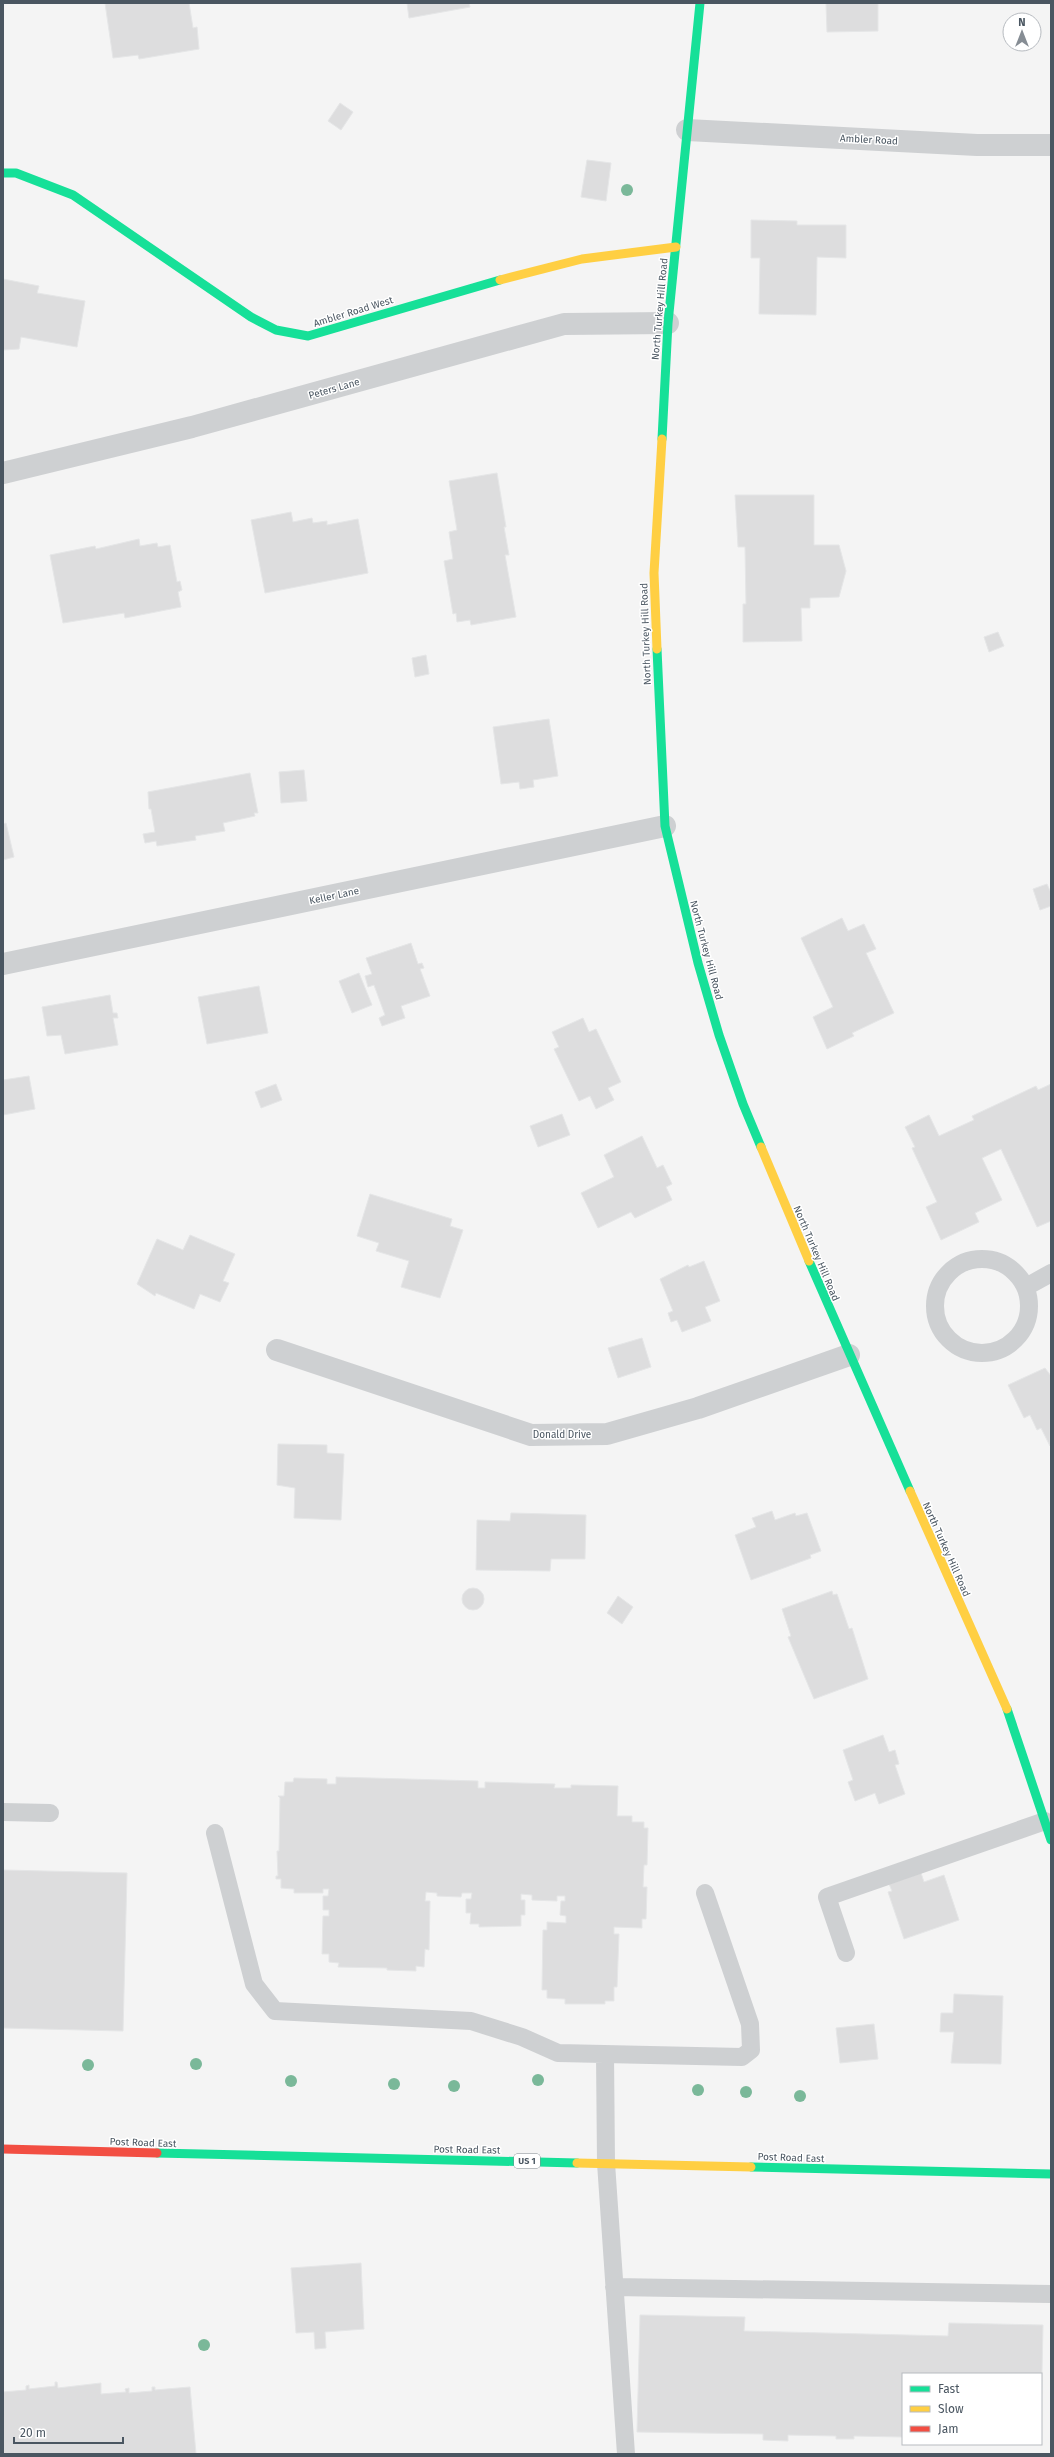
<svg xmlns="http://www.w3.org/2000/svg" width="1054" height="2457" font-family="'Fira Sans',sans-serif">
<rect width="100%" height="100%" fill="#f4f4f4"/>
<!-- building -->
<path fill="#ddddde" stroke="#e5e6e7" d="M105,3H189L193,28L197,27L199,49L139,59L138,55L113,58Z
M404,3H469L470,7L409,18L407,3Z
M826,3H878V31L827,32Z
M340,103L353,112L341,130L328,121Z
M587,160L611,163L606,201L581,197Z
M751,220L797,221V225H846V258L817,257L816,315L759,314L760,258H751Z
M3,279L39,286L37,293L85,301L77,347L21,337L19,349L3,350Z
M497,473L506,527H504L509,555H505L516,617L471,625L470,620L457,622L456,613L453,614L444,561L453,559L449,532L457,530L449,481Z
M735,495H814V545H839L846,571L839,597L810,598V608H801L802,641L743,642V604H746L745,547H738Z
M291,512L293,522L312,518L313,523L327,521V525L358,519L368,573L265,593L251,520Z
M139,539L140,546L157,543L158,547L170,545L177,582L180,581L182,590L178,592L181,607L125,618L124,613L63,623L50,555L95,546L96,549Z
M998,632L1004,646L989,652L984,637Z
M426,655L429,674L415,677L412,658Z
M549,719L558,776L533,780L534,787L520,789L519,782L501,784L493,727Z
M304,770L307,801L281,803L279,772Z
M250,773L258,813H254L255,816L223,823L225,831L195,836L196,840L157,846L156,841L145,843L143,834L155,832L151,809H149L148,792Z
M6,823L14,857L3,860V824Z
M1047,884L1051,893V906L1040,910L1033,889Z
M842,918L848,931L864,924L876,949L866,953L894,1013L852,1033L854,1036L827,1049L813,1017L833,1007L801,938Z
M411,943L418,964L422,963L424,968L420,969L430,996L401,1006L405,1018L382,1026L379,1018L385,1015L374,985L368,987L365,976L372,974L366,958Z
M359,973L372,1005L352,1013L339,981Z
M259,986L268,1033L207,1044L198,997Z
M110,995L113,1013H117L118,1018H113L118,1045L65,1054L61,1035L47,1036L42,1007Z
M583,1018L589,1032L596,1029L621,1082L608,1088L614,1100L596,1109L590,1096L579,1101L554,1049L559,1047L552,1032Z
M29,1076L35,1109L3,1115V1080Z
M276,1084L282,1100L261,1108L255,1092Z
M1051,1084V1221L1037,1227L1001,1149L982,1158L1002,1200L975,1213L979,1222L941,1240L926,1207L937,1202L912,1148L915,1147L905,1127L929,1115L939,1136L974,1120L972,1116L1036,1086L1038,1090Z
M562,1114L570,1135L538,1147L530,1126Z
M642,1136L657,1168L663,1165L672,1184L666,1187L672,1200L635,1218L631,1212L598,1228L581,1193L614,1177L604,1155Z
M370,1194L452,1219L450,1226L463,1230L440,1298L401,1287L409,1261L376,1251L379,1243L357,1236Z
M190,1235L235,1254L223,1281L229,1283L220,1302L200,1294L194,1309L156,1293L155,1296L137,1284L157,1239L183,1250Z
M704,1261L720,1301L705,1307L711,1321L682,1332L677,1320L671,1322L668,1313L673,1311L660,1279L688,1265L689,1267Z
M642,1338L651,1367L618,1378L608,1348Z
M1045,1368L1051,1376L1050,1446L1041,1428L1037,1430L1030,1415L1024,1418L1008,1385Z
M278,1444L327,1445V1453L344,1454L341,1520L294,1518L295,1488L277,1485Z
M772,1511L775,1520L795,1513L796,1516L807,1513L821,1551L810,1555L811,1558L751,1580L735,1535L756,1527L752,1518Z
M511,1513L586,1515L585,1559H551L550,1571L476,1570L477,1520L510,1521Z
M462 1599a11 11 0 1 1 22 0a11 11 0 1 1-22 0Z
M832,1591L833,1595L837,1594L849,1629L852,1628L868,1679L814,1699L788,1637L791,1636L782,1609Z
M618,1596L633,1607L622,1624L607,1613Z
M883,1735L889,1752L895,1750L899,1764L895,1765L905,1794L879,1804L875,1793L855,1801L848,1782L853,1780L843,1750Z
M336,1777L478,1781V1788H485V1782L555,1784L554,1788H571V1785L618,1786L617,1816H632V1822H644V1828H648L647,1865H644L643,1887H647L646,1919H642V1928L614,1927V1934H619L617,1987H614V2001H605V2004H565V1999L547,1998V1990H542L543,1930H547V1922L566,1923V1916L560,1915L561,1901H565V1896H557V1901L532,1900V1895L521,1894V1900H525V1915H521V1926L479,1927V1924H470L471,1913H466V1899H471L472,1893H462L461,1897L437,1896V1893L426,1892L425,1901H430L429,1950L425,1949L424,1967L416,1966V1971L387,1970V1968L338,1967L339,1963L329,1962V1954H322L323,1916H329V1910H323V1896H328L329,1889H323V1893H294V1889L281,1888V1879H276V1876H278L277,1851H279L280,1798L278,1796H284L285,1782H293L294,1778L327,1779V1784H336Z
M3,1870L127,1873L123,2031L3,2028Z
M921,1873L924,1882L944,1875L959,1920L904,1939L888,1892L892,1891L889,1884Z
M954,1994L1003,1996L1001,2064L951,2063L954,2032H940L941,2013H953Z
M874,2024L878,2059L840,2063L836,2028Z
M361,2263L364,2329L325,2332L326,2348L315,2349L314,2332L296,2333L291,2268Z
M640,2315L745,2317L744,2331L948,2336L949,2323L1043,2325L1041,2417V2374H903V2437L854,2436V2439H836V2436L788,2435V2441L763,2440V2434L637,2432Z
M55,2382H57L58,2388L101,2383V2394L126,2392L125,2389L129,2388V2393L152,2391V2387H155V2390L190,2387L196,2454H3V2392L26,2390V2386L29,2385V2389L55,2386Z"/>
<g fill="none" stroke-linecap="round" stroke-linejoin="round">
<!-- lane -->
<path stroke="#ced0d2" stroke-width="18" d="M935 1306a47 47 0 1 1 94 0a47 47 0 1 1-94 0Z
M1026,1287L1051,1273
M3,1812L50,1813
M215,1833L254,1984L275,2011L471,2021L522,2037L558,2053L742,2057L751,2050L750,2024L705,1893
M846,1953L827,1897L1045,1821
M605,2054L606,2163L626,2454
M614,2287L1051,2294"/>
<!-- street -->
<path stroke="#ced0d2" stroke-width="22" d="M687,130L977,145H1051
M3,473L192,427L564,324L668,323
M3,964L665,826
M277,1350L531,1435L607,1434L698,1408L849,1355"/>
<!-- fast -->
<path stroke="#16e098" stroke-width="9" d="M3,173H16L73,195L251,317L276,330L308,336L500,280
M662,439L668,323L700,3
M657,649L665,826L698,963L719,1035L743,1104L761,1147
M809,1261L910,1491
M1007,1709L1051,1840
M157,2153L577,2163
M751,2167L1051,2174"/>
<!-- slow -->
<path stroke="#ffcf43" stroke-width="9" d="M500,280L582,259L676,247
M657,649L654,573L662,439
M761,1147L809,1261
M910,1491L1007,1709
M577,2163L751,2167"/>
<!-- jam -->
<path stroke="#f24e42" stroke-width="9" d="M3,2149L157,2153"/>
</g>
<!-- trees -->
<g fill="#7ab899">
<circle cx="627" cy="190" r="6"/>
<circle cx="196" cy="2064" r="6"/>
<circle cx="88" cy="2065" r="6"/>
<circle cx="538" cy="2080" r="6"/>
<circle cx="291" cy="2081" r="6"/>
<circle cx="394" cy="2084" r="6"/>
<circle cx="454" cy="2086" r="6"/>
<circle cx="698" cy="2090" r="6"/>
<circle cx="746" cy="2092" r="6"/>
<circle cx="800" cy="2096" r="6"/>
<circle cx="204" cy="2345" r="6"/>
</g>
<g text-anchor="middle" stroke-width="3" stroke-linejoin="round" paint-order="stroke">
<!-- shield labels -->
<rect fill="#fff" stroke="#808990" stroke-width="1" x="514" y="2154" width="26" height="14" rx="3"/>
<g font-size="9" font-weight="bold" fill="#4a5661">
<text x="527" y="2164">US 1</text>
</g>
<!-- street labels -->
<g font-size="10" fill="#4a5661" stroke="#fff">
<text transform="translate(869 139) rotate(3)" y="4">Ambler Road</text>
<text transform="translate(659 309) rotate(-85)" y="4">North Turkey Hill Road</text>
<text transform="translate(353 311) rotate(-17)" y="4">Ambler Road West</text>
<text transform="translate(334 388) rotate(-16)" y="4">Peters Lane</text>
<text transform="translate(645 634) rotate(-92)" y="4">North Turkey Hill Road</text>
<text transform="translate(334 895) rotate(-12)" y="4">Keller Lane</text>
<text transform="translate(707 950) rotate(75)" y="4">North Turkey Hill Road</text>
<text transform="translate(817 1253) rotate(67)" y="4">North Turkey Hill Road</text>
<text x="562" y="1438">Donald Drive</text>
<text transform="translate(947 1549) rotate(66)" y="4">North Turkey Hill Road</text>
<text transform="translate(143 2142) rotate(2)" y="4">Post Road East</text>
<text transform="translate(467 2149) rotate(1)" y="4">Post Road East</text>
<text transform="translate(791 2157) rotate(2)" y="4">Post Road East</text>
</g>
</g>
<!-- border -->
<rect width="1054" height="2457" fill="none" stroke="#4a5661" stroke-width="8"/>
<!-- legend -->
<rect x="902" y="2373" width="140" height="72" fill="#ffffff" stroke="#b7bbc0"/>
<rect x="910" y="2386" width="20" height="6" fill="#16e098" stroke="#b7bbc0"/>
<text x="938" y="2393" font-size="12" fill="#4a5661">Fast</text>
<rect x="910" y="2406" width="20" height="6" fill="#ffcf43" stroke="#b7bbc0"/>
<text x="938" y="2413" font-size="12" fill="#4a5661">Slow</text>
<rect x="910" y="2426" width="20" height="6" fill="#f24e42" stroke="#b7bbc0"/>
<text x="938" y="2433" font-size="12" fill="#4a5661">Jam</text>
<!-- north arrow -->
<g transform="translate(1022 32)"><circle r="19" fill="#ffffff" stroke="#b7bbc0"/>
<path d="M0-3L7 15L0 10L-7 15Z" fill="#868d94"/>
<text y="-6" font-size="11" font-weight="bold" text-anchor="middle" fill="#4a5661">N</text>
</g>
<!-- scale -->
<path d="M14 2437v6h109v-6" fill="none" stroke="#4a5661" stroke-width="2"/>
<text x="20" y="2437" font-size="12" fill="#4a5661" stroke="#ffffff" stroke-width="3" paint-order="stroke">20 m</text>
</svg>
